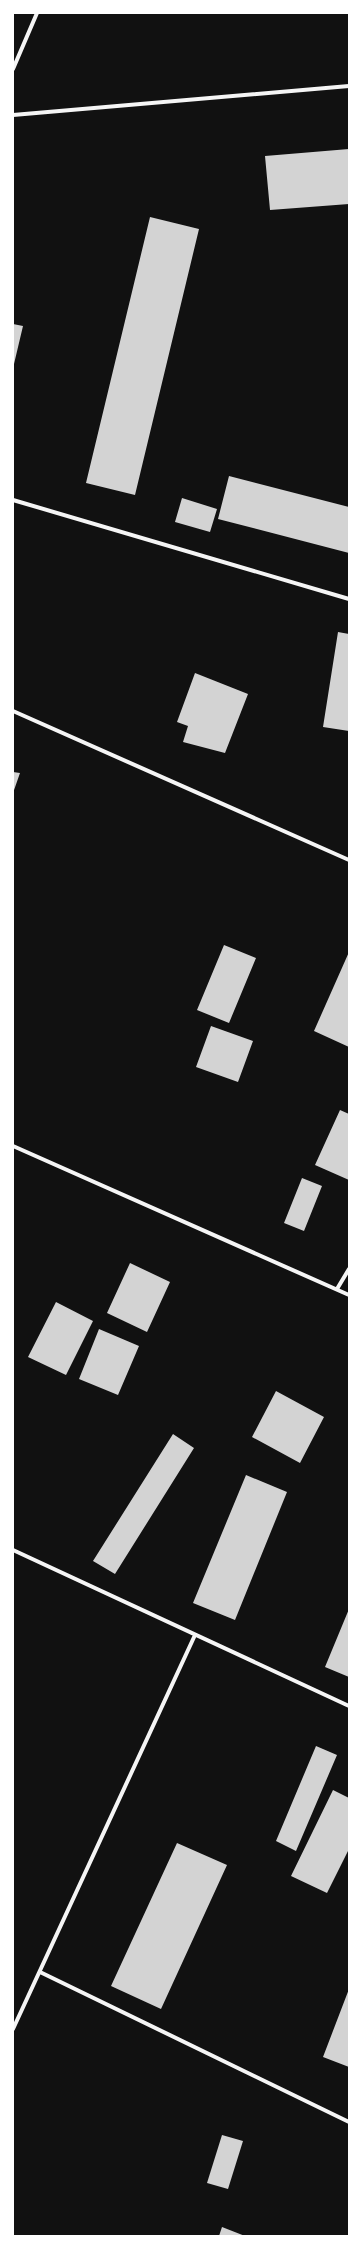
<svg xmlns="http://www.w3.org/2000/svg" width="362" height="2249" font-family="Rubik,sans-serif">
<rect width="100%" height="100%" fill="#111"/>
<!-- building -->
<path fill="#d3d3d3" d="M349,149V204L270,210L265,156Z
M150,217L199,229L135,495L86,483Z
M13,324L23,326L14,364H13Z
M229,476L349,507V553L218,519Z
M182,498L217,509L210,532L175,522Z
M338,632L349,634V731L323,727Z
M195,673L248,694L225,753L183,742L188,726L177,722Z
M13,772L20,773L13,793Z
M224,945L256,958L229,1023L197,1010Z
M349,952V1047L314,1031Z
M211,1026L253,1041L238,1082L196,1067Z
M340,1110L349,1114V1180L315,1165Z
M302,1178L322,1186L304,1231L284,1223Z
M130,1263L170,1282L147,1332L107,1313Z
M56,1302L93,1321L66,1375L28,1357Z
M99,1329L139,1346L118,1395L79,1379Z
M276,1391L324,1417L300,1463L252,1437Z
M173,1434L194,1448L115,1574L93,1561Z
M246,1475L287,1492L235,1620L193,1603Z
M349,1609V1677L325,1667Z
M316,1746L337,1755L296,1851L276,1841Z
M333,1790L349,1798V1849L327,1893L291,1876Z
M177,1843L227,1865L161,2009L111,1986Z
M349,1989V2067L323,2057Z
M222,2135L243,2141L228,2189L207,2183Z
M222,2227L245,2236H219Z"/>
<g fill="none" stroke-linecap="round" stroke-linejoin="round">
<!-- minor -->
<path stroke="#f5f5f5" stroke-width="4" d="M13,69L37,13
M13,115L349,86
M13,500L349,599
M13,711L349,860
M13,1146L349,1295
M337,1289L349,1269
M13,1550L349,1706
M40,1972L349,2122
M13,2029L195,1635"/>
</g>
<!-- border -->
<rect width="362" height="2249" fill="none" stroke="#ffffff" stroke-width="28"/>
</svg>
